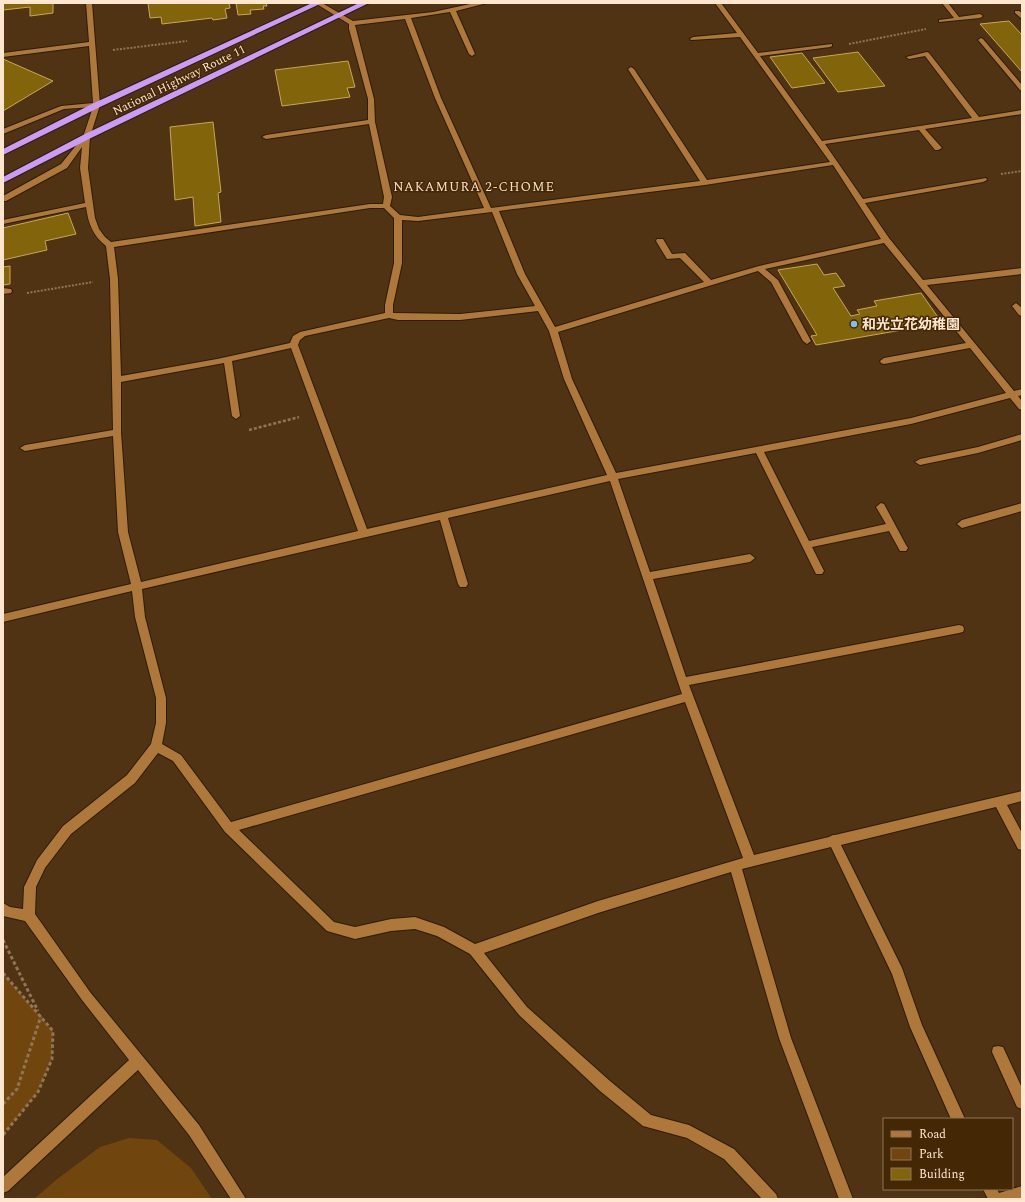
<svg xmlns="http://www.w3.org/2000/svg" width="1025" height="1202" font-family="Spectral,'Noto Sans JP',serif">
<rect width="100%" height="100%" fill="#4f3312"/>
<!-- green -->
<path fill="#70450e" d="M3,973L53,1031L52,1059L38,1092L3,1135Z
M129,1138L157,1140L191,1168L212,1199H34L56,1180L100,1147Z"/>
<!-- building -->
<path fill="#82640b" stroke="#c7a75b" d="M3,3H53V13L30,16V7L3,10Z
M148,3H229L230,8L225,9L227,18L213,20L212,18L162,24L161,17L150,18Z
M236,3H266L267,6H263L264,9L250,10L251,14L238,15Z
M1009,21L1022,35V72L980,24Z
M858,52L885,86L838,92L813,58Z
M802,53L825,83L792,88L770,57Z
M3,59L53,81L3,111Z
M348,61L355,87L347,88L350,97L282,106L275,70Z
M213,122L221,192L218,193L221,222L195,226L193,197L175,200L170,127Z
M68,213L76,234L45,241L47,250L3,260V228Z
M817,264L824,275L836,273L845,286L833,288L851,316L860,314L857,310L877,306L874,301L921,293L942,323L816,345L811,336L817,335L778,270Z
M10,266V284L3,285V267Z"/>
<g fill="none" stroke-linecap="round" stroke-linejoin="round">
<defs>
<path id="minor" d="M86,3H92L100,105L90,137L88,168L95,218L99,229L105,237L111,242L370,204H383L384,197L369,124L266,139L262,137L266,135L368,120V99L349,29V24L315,3H322L353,21L433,12L475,3H487L456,11L475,54L472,56L469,54L450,12L411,18L441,98L491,208L700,181L628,69L631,67L634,69L707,180L830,162L740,37L691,40L690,39L693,37L737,33L715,3H721L758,53L832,44V46L830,47L760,56L822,141L972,118L925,56L909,59L906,57L927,52L929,53L979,117L1022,110V114L925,129L942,148L938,150H935L919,130L825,144L863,199L986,178L987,180L983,182L865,203L889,238L923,280L1022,268V274L927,285L1014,391L1022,389V395L1018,396L1022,401V410L1019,409L1010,398L911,424L764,452L809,541L886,524L876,507L881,503L884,504L906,545L908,548L906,551H900L889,531L812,547L824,571L822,574H816L756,453L618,479L650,572L750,554L755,558L750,562L653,579L686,677L959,625L963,626L964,629L963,632L959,633L689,685L754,855L829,837L833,835H835L1022,791V801L1007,805L1022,833V850L1018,849L996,807L841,845L902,968L922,1025L965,1119H951L910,1027L892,974L831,847L742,869L791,1038L853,1199H839L779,1038L731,872L598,913L484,953L527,1007L610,1081L651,1115L689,1125L734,1149L776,1194L778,1199H762L724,1159L687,1138L643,1126L600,1091L519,1015L470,954L437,936L415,929L391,931L355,939L327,931L225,832L173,761L158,753L135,783L71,834L45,868L36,887L35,914L90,992L199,1125L246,1199H231L189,1135L138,1070L8,1191L3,1193V1177L129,1060L82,1000L25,921L3,916V903L10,907L23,909L24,887L26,883L37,860L63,826L127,775L151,744L156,723V698L135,617L132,591L3,622V614L131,584L118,532L113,436L25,451L20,448L25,445L113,430L110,279L106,246C93,236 88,223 86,207L3,224V220L85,203L80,168L82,147L67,168L6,201H3V196L61,164L83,137L93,107L64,109L3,134V129L61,106L93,103L89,46L3,57V53L89,42ZM405,19L435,98L484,208L418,217L400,215L390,206L392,197L375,122L374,99L355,25ZM833,165L881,239L759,266L711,280L685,253L672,254L663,239H657L656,241L667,259L680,258L704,282L555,327L525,274L499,211L705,185ZM370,208H384L394,218V263L385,305V313L300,332L293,336L290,343L217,359L121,376L118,279L114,247ZM492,212L517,274L535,306L460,314L393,313V305L402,263V220L418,221ZM884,243L966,343L884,358L880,361L881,363L884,364L970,348L1006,393L911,418L616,473L572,379L558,332L758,271L771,282L803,341L807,344L811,341L778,280L765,269ZM538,311L549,331L564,379L607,475L367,529L298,345L300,340L305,336L389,318L398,320H460ZM291,348L358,531L141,582L128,532L121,432V382L224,363L232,416L236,419L240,416L232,361ZM610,481L682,694L231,822L181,755L162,744L166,723V698L145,617L142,589L440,520L458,584L460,587H466L468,584L448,518ZM685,702L743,858L598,901L475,944L444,927L415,917L391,919L355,927L334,922L239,830Z
M942,3H948L959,17L980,14L983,16L980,18L939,22V20L954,18Z
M1015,11H1019L1022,13V19L1015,13Z
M981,38L983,39L1022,85V91L1020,90L979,41L978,40Z
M3,288L11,289L12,291L11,293L3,294Z
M1016,303L1022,308V316L1019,315L1012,306Z
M1022,434V440L978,453L920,465L915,462L920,459L978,447Z
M1022,503V511L962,528L957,524L962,520Z
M998,1046L1003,1047L1022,1088V1109L1017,1107L992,1052L993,1047Z
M1022,1186V1199H988L983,1189H997L999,1193Z"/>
<path id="highway" d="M312,3H322L100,107L3,155V149L94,103Z
M359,3H369L89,139L3,183V177L83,135Z"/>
</defs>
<!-- minor casing -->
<use href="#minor" stroke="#2e1c09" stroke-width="2"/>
<!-- highway casing -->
<use href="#highway" stroke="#2e1c09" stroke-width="2"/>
<!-- path-far2 -->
<path stroke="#907558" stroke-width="2" stroke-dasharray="2 1.5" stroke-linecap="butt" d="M849,44L926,29
M113,50L187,41
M1001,174L1022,171
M27,293L93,282"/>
<!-- path-far1 -->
<path stroke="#907558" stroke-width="2.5" stroke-dasharray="3 2" stroke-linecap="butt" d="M249,430L299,417"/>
<!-- path -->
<path stroke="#907558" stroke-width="3" stroke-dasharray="3.5 2.5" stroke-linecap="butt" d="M3,940L38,1011
M3,973L53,1031L52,1059L38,1092L3,1135
M3,1104L17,1089L41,1016"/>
<!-- minor -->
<use href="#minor" fill="#ae783b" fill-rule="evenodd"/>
<!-- highway -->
<use href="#highway" fill="#cc9bf9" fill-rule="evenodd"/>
</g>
<!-- markers -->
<circle fill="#7dbef9" stroke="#442806" stroke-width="1.5" cx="854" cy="324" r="4"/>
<g text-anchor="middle" stroke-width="3" stroke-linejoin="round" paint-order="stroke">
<!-- far-street labels -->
<g font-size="12" fill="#fee6cf" stroke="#442806">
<text transform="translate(179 80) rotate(-26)" y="4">National Highway Route 11</text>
</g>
<!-- far-neighbourhood labels -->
<g font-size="13" letter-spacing="1" fill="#f8e0c8" stroke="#442806">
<text x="474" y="191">NAKAMURA 2-CHOME</text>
</g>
<!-- poi labels -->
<g font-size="14" font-weight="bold" fill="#fee6cf" stroke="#442806" text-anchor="start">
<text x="862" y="329">和光立花幼稚園</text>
</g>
</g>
<!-- border -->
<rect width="1025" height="1202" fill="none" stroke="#fee6cf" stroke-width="8"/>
<!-- legend -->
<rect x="883" y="1118" width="130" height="72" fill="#442806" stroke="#8e7456"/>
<rect x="891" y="1131" width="20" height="6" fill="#ae783b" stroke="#8e7456"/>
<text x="919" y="1138" font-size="12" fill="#fee6cf">Road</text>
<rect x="891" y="1148" width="20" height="12" fill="#70450e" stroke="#8e7456"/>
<text x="919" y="1158" font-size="12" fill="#fee6cf">Park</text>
<rect x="891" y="1168" width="20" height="12" fill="#82640b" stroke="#8e7456"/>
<text x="919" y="1178" font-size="12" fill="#fee6cf">Building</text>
</svg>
